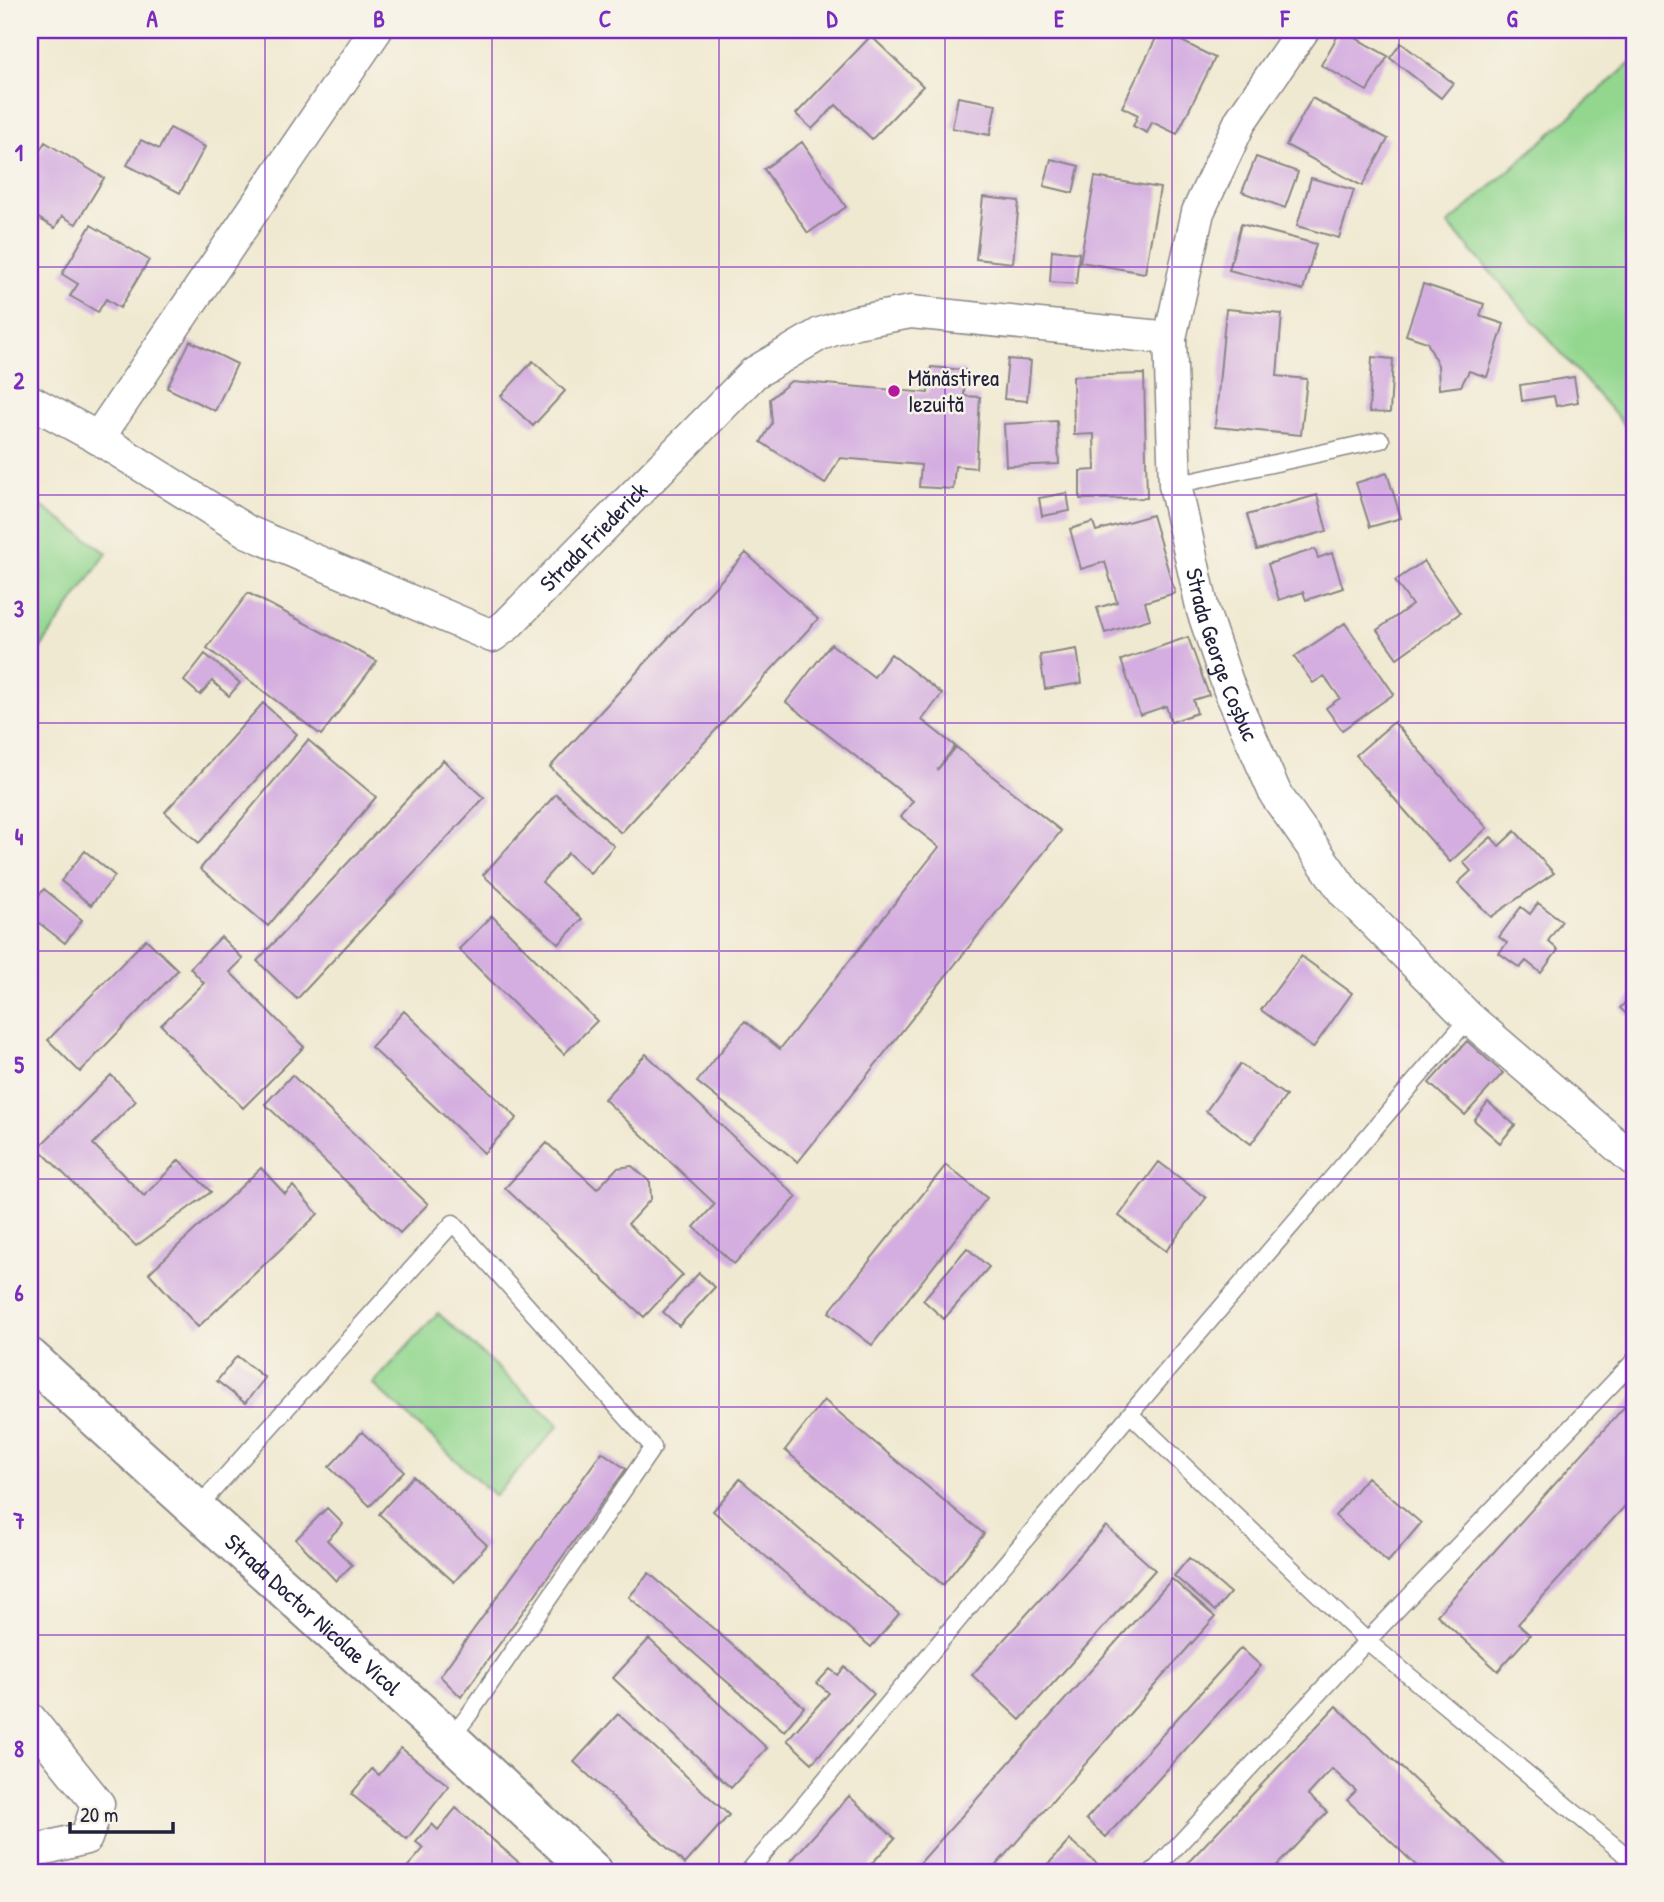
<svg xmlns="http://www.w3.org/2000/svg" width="1664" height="1902" font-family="'Patrick Hand',sans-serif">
<rect width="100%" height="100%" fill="#f7f3e8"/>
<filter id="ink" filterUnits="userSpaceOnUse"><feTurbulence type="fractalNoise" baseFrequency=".0143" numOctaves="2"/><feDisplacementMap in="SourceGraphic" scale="14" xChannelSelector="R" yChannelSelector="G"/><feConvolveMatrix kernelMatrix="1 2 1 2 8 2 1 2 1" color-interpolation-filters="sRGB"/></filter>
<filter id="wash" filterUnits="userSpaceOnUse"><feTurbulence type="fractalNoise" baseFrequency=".00686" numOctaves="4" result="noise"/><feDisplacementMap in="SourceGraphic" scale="28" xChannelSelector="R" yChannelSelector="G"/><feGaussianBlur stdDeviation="1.57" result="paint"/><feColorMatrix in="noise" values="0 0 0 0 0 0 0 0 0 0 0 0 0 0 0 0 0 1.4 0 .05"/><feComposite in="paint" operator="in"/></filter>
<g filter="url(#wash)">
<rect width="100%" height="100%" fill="#f0e9d1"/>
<!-- green -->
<path fill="#93d78f" stroke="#5a7c65" stroke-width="2" d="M1634,60V436L1448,224Z
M30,498L107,553L30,663Z
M438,1313L559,1425L495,1496L373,1384Z"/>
<g id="blocks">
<!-- building -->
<path fill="#d4aee0" d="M1160,30L1215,58L1177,134L1152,122L1147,133L1133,126L1138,115L1122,107Z
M1341,30L1388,56L1367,91L1321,65Z
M871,36L923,86L872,139L836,105L812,129L796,114Z
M1401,43L1453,83L1441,98L1390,58Z
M958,97L996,104L990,135L952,128Z
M1312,98L1388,139L1362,186L1286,145Z
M170,128L205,147L180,193L127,165L141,140L159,149Z
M45,142L104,178L76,224L62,216L55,228L30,213L32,200L30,198V167Z
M802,142L846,207L808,233L764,169Z
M1256,157L1298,172L1285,208L1242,192Z
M1051,159L1079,166L1073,193L1044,186Z
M1095,177L1160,188L1145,273L1080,262Z
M1311,178L1354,190L1339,238L1297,226Z
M983,197L1019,201L1013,263L976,259Z
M1241,224L1316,244L1303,290L1229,270Z
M91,225L149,260L120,308L106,299L98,312L70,296L78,284L62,274Z
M1052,250L1079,253L1076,284L1050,282Z
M1423,284L1484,304L1480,316L1504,324L1487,377L1469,371L1461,386L1439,389L1438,365L1427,342L1406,335Z
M1226,309L1282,314L1277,376L1307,379L1301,435L1215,427Z
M190,341L237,364L215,411L167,388Z
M1372,357L1393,359L1390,413L1369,412Z
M1008,359L1031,361L1027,401L1004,399Z
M533,361L565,391L533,426L501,396Z
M931,367L965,370L964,396L980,397L976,468L955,466L953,489L919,487L921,465L840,458L825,484L761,442L772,423L770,399L791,381L928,393Z
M1144,374L1147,498L1080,499V471L1095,470L1094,434L1074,435L1073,376Z
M1574,377L1578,402L1556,406L1554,396L1522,401L1520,385Z
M1057,421L1059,464L1006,466L1004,424Z
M1387,473L1401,518L1370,527L1356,483Z
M1067,493L1070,511L1042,516L1039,498Z
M1317,495L1327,531L1257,550L1247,515Z
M1152,515L1175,593L1145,602L1150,619L1105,633L1097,608L1117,602L1105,562L1081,569L1070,529L1093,522L1096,531Z
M1315,549L1318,558L1332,553L1343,588L1306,600L1303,592L1279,600L1268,564Z
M746,553L818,619L621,833L550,767Z
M1424,561L1460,613L1397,658L1377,630L1412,605L1395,581Z
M248,593L377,661L321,735L207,648Z
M1345,623L1394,694L1342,730L1326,708L1340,698L1324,676L1313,683L1294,657Z
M1188,637L1209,695L1193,700L1197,713L1171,722L1166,706L1140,715L1121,660Z
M831,644L874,677L891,654L942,694L922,720L955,746L937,770L956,747L1061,831L798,1162L697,1082L745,1021L780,1049L939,847L901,817L913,801L786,702Z
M1077,649L1082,683L1045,689L1040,655Z
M205,654L240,683L229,696L212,681L200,695L184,681Z
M263,703L297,734L199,843L165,812Z
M1394,722L1487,828L1450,862L1356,755Z
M308,740L376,797L268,926L200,869Z
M443,760L484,798L297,999L257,961Z
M556,794L614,846L590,873L568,853L542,882L582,919L559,944L483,875Z
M1515,831L1554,873L1491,917L1458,883L1471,871L1463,862L1491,837L1499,846Z
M85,851L115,876L91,905L61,881Z
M44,889L82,920L65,943L30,916V907Z
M1538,903L1562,921L1548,941L1558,950L1541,973L1526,961L1520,968L1499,953L1507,943L1499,937L1521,907L1530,914Z
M492,916L597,1021L564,1054L459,949Z
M221,937L243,959L230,972L304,1047L243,1108L161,1025L204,983L190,968Z
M146,939L178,970L80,1072L48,1040Z
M1301,956L1352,993L1313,1048L1261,1010Z
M1634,993V1021L1620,1008Z
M404,1011L517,1118L484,1153L371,1047Z
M1467,1041L1503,1073L1465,1115L1429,1083Z
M646,1054L797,1197L734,1264L694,1227L715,1204L604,1099Z
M1240,1064L1286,1096L1251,1144L1206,1111Z
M111,1075L136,1101L93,1144L144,1196L179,1160L211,1192L136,1246L38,1148Z
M292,1075L428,1204L400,1233L265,1104Z
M1488,1102L1515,1125L1500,1143L1474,1120Z
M547,1143L597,1189L617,1168L632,1166L650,1182L651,1199L628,1224L683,1275L644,1317L505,1188Z
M1159,1162L1206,1198L1166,1251L1119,1216Z
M946,1165L987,1198L872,1345L829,1312Z
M261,1168L285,1194L293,1186L318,1214L198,1327L149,1273Z
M967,1248L989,1267L944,1319L923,1300Z
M699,1273L715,1287L679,1326L663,1312Z
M237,1356L265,1378L245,1403L217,1381Z
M1634,1396V1496L1518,1624L1530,1635L1498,1671L1437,1615Z
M824,1400L984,1534L943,1585L785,1450Z
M362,1432L404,1471L370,1506L329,1467Z
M602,1452L626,1469L461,1697L440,1676Z
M413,1476L487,1545L454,1582L379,1514Z
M1367,1477L1421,1523L1388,1562L1335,1516Z
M740,1479L899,1614L871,1647L713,1511Z
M327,1508L343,1524L327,1540L352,1565L336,1581L296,1539Z
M1106,1526L1155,1570L1020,1720L972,1675Z
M1189,1558L1230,1593L1215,1611L1174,1576Z
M649,1573L804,1707L784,1731L629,1597Z
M1172,1579L1215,1617L990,1872H912Z
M649,1639L767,1748L731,1788L613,1678Z
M1241,1648L1261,1666L1106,1837L1086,1819Z
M845,1667L874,1694L812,1763L787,1740L829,1693L817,1683L830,1669L838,1675Z
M1336,1706L1512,1872H1423L1347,1800L1356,1791L1332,1769L1308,1795L1327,1812L1271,1872H1179Z
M618,1714L729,1815L685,1864L574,1762Z
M401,1748L449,1786L407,1839L351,1794L372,1769L379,1775Z
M849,1796L895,1838L864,1872H781Z
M456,1808L530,1872H403L424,1848L416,1842L432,1824L438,1830Z
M1070,1840L1103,1869L1100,1872H1041Z"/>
</g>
</g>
<g filter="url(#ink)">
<use href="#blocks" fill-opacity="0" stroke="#898686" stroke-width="2"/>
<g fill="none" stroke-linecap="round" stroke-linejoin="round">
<defs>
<path id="lane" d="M1175,485L1381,440
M1130,1414L1367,1641L1634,1862
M197,1508L453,1223L653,1447L468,1716L450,1739
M748,1872L1130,1414L1469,1018
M1153,1872L1367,1641L1634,1361"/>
<g id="street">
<path id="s1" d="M1303,30L1241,120L1198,212L1170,338L1175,485L1203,611L1229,688L1276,795L1345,893L1469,1018L1634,1160"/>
<path id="s2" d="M30,401L98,438L248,532L492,636L507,625L754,373L820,334L856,322L911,312L1170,338"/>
<path d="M98,438L376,30"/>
<path d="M30,1719L98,1804L86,1838L30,1852"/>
</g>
<g id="secondary">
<path id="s3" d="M30,1358L450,1739L593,1872"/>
</g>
</defs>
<!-- lane casing -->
<use href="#lane" stroke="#898686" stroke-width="19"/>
<!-- street casing -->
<use href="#street" stroke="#898686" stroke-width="35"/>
<!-- secondary casing -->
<use href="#secondary" stroke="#898686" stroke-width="42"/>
<!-- lane -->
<use href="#lane" stroke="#fff" stroke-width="16"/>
<!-- street -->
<use href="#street" stroke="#fff" stroke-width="32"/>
<!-- secondary -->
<use href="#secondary" stroke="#fff" stroke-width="38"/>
</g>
</g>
<!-- grid -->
<path fill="none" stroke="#7b2cbf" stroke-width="2" stroke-opacity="0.55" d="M265,30V1872M492,30V1872M719,30V1872M945,30V1872M1172,30V1872M1399,30V1872M30,267H1634M30,495H1634M30,723H1634M30,951H1634M30,1179H1634M30,1407H1634M30,1635H1634"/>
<!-- markers -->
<circle fill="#b5179e" stroke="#f7f3e8" stroke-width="2.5" cx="894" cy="391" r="7"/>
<g text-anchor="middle" stroke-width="5" stroke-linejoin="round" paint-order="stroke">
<!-- poi labels -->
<g font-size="23" fill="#22223b" stroke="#f7f3e8" text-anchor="start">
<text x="908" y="386">Mănăstirea<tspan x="908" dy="26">Iezuită</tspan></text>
</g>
<!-- street labels -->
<g font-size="23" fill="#22223b" stroke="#f7f3e8">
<text dy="8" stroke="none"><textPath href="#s2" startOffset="662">Strada Friederick</textPath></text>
<text dy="8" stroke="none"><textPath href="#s1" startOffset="663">Strada George Coșbuc</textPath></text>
<text dy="8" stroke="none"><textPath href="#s3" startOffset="382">Strada Doctor Nicolae Vicol</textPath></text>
</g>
</g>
<!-- margin -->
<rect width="1664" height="1902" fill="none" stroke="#f7f3e8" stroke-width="77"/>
<!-- scale -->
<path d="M70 1822v10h103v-10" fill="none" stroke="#22223b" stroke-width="3.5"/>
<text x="80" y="1822" font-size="21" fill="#22223b" stroke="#f7f3e8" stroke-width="5" paint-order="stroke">20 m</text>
<rect x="38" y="38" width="1588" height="1826" fill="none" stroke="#7b2cbf" stroke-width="2.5"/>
<g font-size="23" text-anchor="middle" font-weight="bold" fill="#7b2cbf">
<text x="152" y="27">A</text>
<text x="379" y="27">B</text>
<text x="605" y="27">C</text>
<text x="832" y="27">D</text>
<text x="1059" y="27">E</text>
<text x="1285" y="27">F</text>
<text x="1512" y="27">G</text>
<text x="19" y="161">1</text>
<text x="19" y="389">2</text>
<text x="19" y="617">3</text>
<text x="19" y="845">4</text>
<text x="19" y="1073">5</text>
<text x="19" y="1301">6</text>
<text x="19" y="1529">7</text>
<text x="19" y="1757">8</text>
</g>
</svg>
